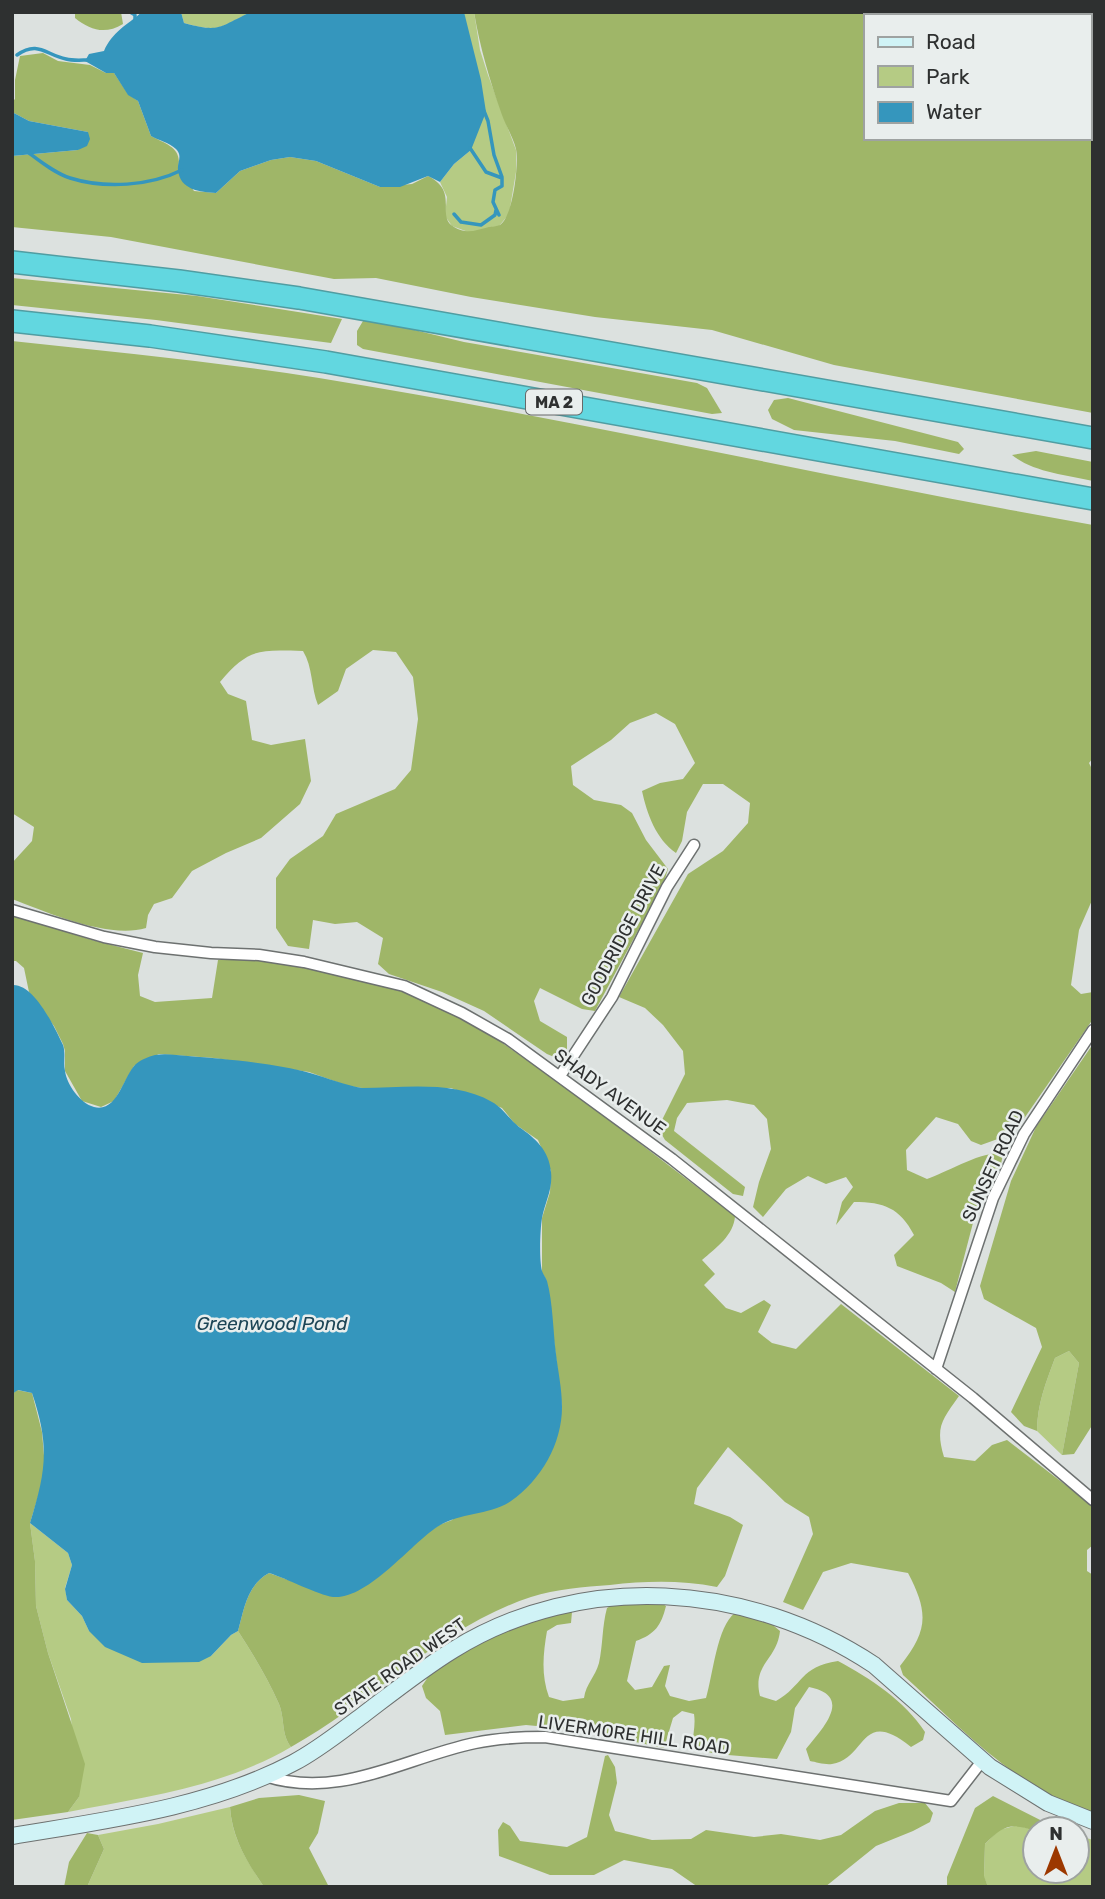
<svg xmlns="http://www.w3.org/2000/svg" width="1105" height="1899" font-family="Rubik,sans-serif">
<rect width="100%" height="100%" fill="#dce1df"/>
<!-- green -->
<path fill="#b5cb84" d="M181,12H251C218,28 221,33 184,23Z
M450,12H474L480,50L488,75L516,150V172L509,214L499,226L471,233L452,226L445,216L447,197L440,182L454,164L471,150Z
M1069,1351L1079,1363L1062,1455L1037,1431C1037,1405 1046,1382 1055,1358Z
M30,1523L68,1553L72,1565L65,1588L67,1600L82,1616L89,1631L211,1656L231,1635L238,1631C253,1654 268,1679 279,1704C285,1719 281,1734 291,1747C223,1787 145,1797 68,1812L79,1797L71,1719L48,1653L36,1606L35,1561Z
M230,1807C232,1839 247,1861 264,1887H87L104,1849L98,1835L158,1824Z
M1018,1825L1035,1831V1871H1077V1835L1093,1840V1887H988L984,1877L985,1844L999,1830Z"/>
<!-- forest -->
<path fill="#9fb668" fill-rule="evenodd" d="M75,12H121L123,24C105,35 90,30 75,18Z
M474,12H1093V413L834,365L712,330L595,317L471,297L376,278L334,279L111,237L12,227V156L78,150L88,132L29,121L12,112V102L15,99V80L20,56L43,53L58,61L90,65L106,73H114L128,94L138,101L151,136C166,144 183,148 178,168L194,191L216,193L240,171L271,160L290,157L316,161L380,187L412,184L428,176C460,192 435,216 454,227C467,235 476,230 489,227C491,227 498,226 500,225C513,217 519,164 516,149C513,137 506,126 502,115C490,81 480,48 474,12ZM865,16H1089V138H865Z
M12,278L197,296L342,319L331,343L156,320L12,305Z
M373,320L464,342L697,383L707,388L722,413L712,414L363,349L357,345V331L363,321Z
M12,341C114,352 217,362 319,378C578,420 834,479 1093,525V758L1089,763L1093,771V898L1079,930L1071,985L1081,994L1093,992V1019L1023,1120L1006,1136L981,1145L971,1141L958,1124L936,1117L906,1150L907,1170L927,1179C946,1173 985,1149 1003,1154L1001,1164L974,1219L955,1292L941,1283L897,1266L894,1255L914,1235C900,1208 884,1202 854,1202L836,1225L842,1202L853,1187L846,1177L826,1184L808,1176L786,1189L763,1217L753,1207L759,1182L771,1149L767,1119L754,1105L727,1100L687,1103L677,1118L674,1131L745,1187L743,1196L733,1194L665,1140L658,1128L685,1074L683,1051L663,1025L645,1008L619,997L688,874L723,851L748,823L750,803L723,784H703L687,812L682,841L676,853C656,839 647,814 642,791L660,783L683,779L695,763L675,724L656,713L630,723L611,740L571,766L573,785L594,800L621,805L632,813L646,840L668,869L664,882L595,1011L582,1009L540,988L534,1001L540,1021L567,1037V1050L559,1059L547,1054L484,1011L442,992L389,974L378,964L383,938L357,922L335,924L313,920L309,949L288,946L276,928V878L290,859L323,836L336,814L395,789L411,770L418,719L413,677L396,652L373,650L346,669L338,691L318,705C311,688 313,667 303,651C261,650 249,647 220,682L228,694L246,701L252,740L271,745L305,739L311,781L300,804L261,838L226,853L192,871L172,898L154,904L148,915L146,928C108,939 49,913 12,899V863L32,841L34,827L12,813Z
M788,398L958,442L964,449L959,454L895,441L794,430L772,419L768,410L774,400Z
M1036,451L1093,462V481C1066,475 1033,472 1012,455Z
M12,915L92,940L143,953L138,975L140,996L155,1002L212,998L218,960L231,958L278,962L346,976L398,990L444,1010L495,1038L566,1087L735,1216C734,1235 716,1248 702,1260L715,1274L704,1285L726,1308L741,1313L764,1300L771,1305L758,1332L772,1343L796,1349L841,1304L959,1396C942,1420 935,1427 944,1457L975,1461L992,1445L1007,1440L1093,1506V1545L1087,1550V1571L1093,1575V1812C1020,1793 957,1724 903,1675L900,1666C928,1631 929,1613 908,1573L851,1563L823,1572L803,1610L783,1602L813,1534L809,1517L785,1502L728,1447L697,1488L694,1504L730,1517L743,1525L725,1576L717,1587C681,1580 646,1581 610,1585C584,1587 556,1589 531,1597C440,1627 373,1702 291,1747C281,1734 285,1719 279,1704C268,1679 253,1654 238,1631C244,1609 247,1585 269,1573L333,1596L439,1525L452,1520L562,1408L549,1299L546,1279L542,1273V1218L550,1192L551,1171L538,1140L515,1124L502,1108L451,1088H362L348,1086L309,1072L289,1069L214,1058L159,1054L134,1066L114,1101L101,1107L82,1101L65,1071V1051L63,1044L54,1026L29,992L24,968L16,961H12Z
M1093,1044V1424L1074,1454L1062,1455L1079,1363L1069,1351L1055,1358C1046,1382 1037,1405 1037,1431L1024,1426L1011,1412L1042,1347L1036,1328L984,1299L980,1286L1011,1181L1036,1127Z
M17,1390L32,1393L42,1432L45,1467L41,1487L30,1523L35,1561L36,1606L48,1653L85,1764L79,1797L68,1812L12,1820V1394Z
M616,1603H661L666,1606C661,1626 655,1634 636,1641L627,1681L635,1690L652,1687L664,1666L670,1665L665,1686L670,1696L689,1701L706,1698C713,1675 717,1626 735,1613L768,1621L780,1631C777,1660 752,1664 760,1696L776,1701C804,1685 799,1667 838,1661C870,1678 905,1701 925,1732L923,1740L911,1747C860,1706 867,1759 832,1764C825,1765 816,1762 810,1761L806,1749C823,1728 854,1696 809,1687L795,1708L791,1732L777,1759L716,1754L693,1748C692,1736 696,1726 694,1714L682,1711L673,1718L664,1748L579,1730L526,1725L445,1735L440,1711L426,1698L422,1686L432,1671L496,1632L566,1610L572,1612L571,1623L557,1625L547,1631C543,1654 541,1675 549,1697L563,1701L584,1698C586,1684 595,1677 599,1663C603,1645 602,1626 607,1608Z
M608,1755L615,1767L617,1783L609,1815L615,1831L652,1840L691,1839L706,1830L754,1837L781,1834L820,1840L841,1835L875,1811L899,1803H925L933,1813L930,1822L913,1831L876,1846L825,1887H698L672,1869L624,1860L594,1875H550L499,1856L498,1830L503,1822L510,1826L520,1841L567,1847L587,1837L605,1756Z
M299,1795L325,1801L318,1833L309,1848L329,1887H264C247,1862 232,1838 230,1807L259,1798Z
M993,1796L1058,1829H1035V1831C1011,1822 1003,1826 985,1844L984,1876L988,1887H947V1877L975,1808Z
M87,1833L98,1835L104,1849L87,1887H64L69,1862Z"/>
<!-- water -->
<path fill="#3596bd" d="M142,12H181L184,23C221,33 218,27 251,12H464L481,80L486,112L471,150L454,164L440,182L428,176L400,187H380L316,161L290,157L271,160L240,171L216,193C200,192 180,190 178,170C177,162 183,156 176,149C170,143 158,140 151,136L138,101L128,95L114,73H106L85,61L89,54L104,51C112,32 127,25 142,12Z
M12,112L29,121L88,132L90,139L87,146L78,150L12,156Z
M12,985C34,983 55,1028 63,1045C66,1054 63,1062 65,1071C67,1085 80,1103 94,1107C118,1113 123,1076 136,1064C142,1059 148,1057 155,1055C165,1053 177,1055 188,1056C225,1059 274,1063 310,1073C328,1078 344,1085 362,1088C404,1088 454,1080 492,1102C503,1108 509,1119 519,1127C535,1138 549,1150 551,1172C553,1189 545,1202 542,1218C540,1231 539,1259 542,1271C543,1274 546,1278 547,1281C553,1303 553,1331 556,1354C558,1371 562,1389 562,1407C562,1444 541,1480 511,1501C488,1516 459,1512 437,1527C410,1545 367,1600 333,1597C318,1595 286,1578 269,1573C247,1585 244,1609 238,1631L231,1635L211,1656L199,1662L142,1663L105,1647L89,1631L82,1616L67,1600L65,1589L72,1565L68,1553L30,1523C46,1471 50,1446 32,1393L18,1390L12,1394Z"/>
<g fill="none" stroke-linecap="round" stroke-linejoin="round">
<!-- stream -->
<path stroke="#3596bd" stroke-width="3.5" d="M130,12L135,15V21
M17,55C38,40 46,55 66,59C73,61 82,60 89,60
M484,111L488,121L494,155L502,177
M470,148L486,172L502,178V186L495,190L493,202L499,215
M29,153C41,162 55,173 70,178C105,189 150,186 182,170
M454,214L461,222L481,225L495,215L496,210"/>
<defs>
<path id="street" d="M12,910L104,937L155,947L211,953L259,955L304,962L404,986L462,1013L508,1039L672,1159L973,1398L1093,1500
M560,1076L612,997L667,887L694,845
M936,1369L993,1198L1024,1134L1093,1030
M265,1776C340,1800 404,1758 475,1743C498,1738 521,1737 545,1737L951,1801L982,1761"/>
<path id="secondary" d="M12,1836C107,1820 207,1808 293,1763C318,1750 340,1732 363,1715C392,1693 422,1669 453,1650C582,1570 749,1582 874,1665L990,1767L1048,1803L1093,1821"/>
<path id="highway" d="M12,262L179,281L299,298L1093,438
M12,321L150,336L326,362L1093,499"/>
</defs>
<!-- street casing -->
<use href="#street" stroke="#6d7170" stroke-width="13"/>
<!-- secondary casing -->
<use href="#secondary" stroke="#6d7170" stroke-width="18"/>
<!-- highway casing -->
<use href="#highway" stroke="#509da2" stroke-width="24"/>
<!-- street -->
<use href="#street" stroke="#fff" stroke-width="10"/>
<!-- secondary -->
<use href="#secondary" stroke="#d0f3f6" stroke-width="16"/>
<!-- highway -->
<use href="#highway" stroke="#62d7e0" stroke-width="21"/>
</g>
<g text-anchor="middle" stroke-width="5" stroke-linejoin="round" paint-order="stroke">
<!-- shield labels -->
<rect fill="#e9eeed" stroke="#666969" stroke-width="2" x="526" y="389.5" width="56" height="25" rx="5"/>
<g font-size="16" font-weight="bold" fill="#2e3030">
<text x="554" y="408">MA 2</text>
</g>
<!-- street labels -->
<g font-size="18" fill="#2e3030" stroke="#e9eeed">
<text transform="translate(623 935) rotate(-62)" y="6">GOODRIDGE DRIVE</text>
<text transform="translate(610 1092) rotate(36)" y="6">SHADY AVENUE</text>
<text transform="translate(993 1166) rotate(-65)" y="6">SUNSET ROAD</text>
<text transform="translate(400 1667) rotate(-35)" y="6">STATE ROAD WEST</text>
<text transform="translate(634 1735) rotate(8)" y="6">LIVERMORE HILL ROAD</text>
</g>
<!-- water labels -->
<g font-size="19" font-style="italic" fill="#1c4556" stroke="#e9eeed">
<text x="272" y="1330">Greenwood Pond</text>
</g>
</g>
<!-- border -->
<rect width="1105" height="1899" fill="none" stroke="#2e3030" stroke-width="28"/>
<!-- legend -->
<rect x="864" y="14" width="228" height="126" fill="#e9eeed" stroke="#9ea2a1" stroke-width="2"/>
<rect x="878" y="37" width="35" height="10" fill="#d0f3f6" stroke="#9ea2a1" stroke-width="2"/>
<text x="926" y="49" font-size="21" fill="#2e3030">Road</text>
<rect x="878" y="66" width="35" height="21" fill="#b5cb84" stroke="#9ea2a1" stroke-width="2"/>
<text x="926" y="84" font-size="21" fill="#2e3030">Park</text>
<rect x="878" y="102" width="35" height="21" fill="#3596bd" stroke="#9ea2a1" stroke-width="2"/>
<text x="926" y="119" font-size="21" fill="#2e3030">Water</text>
<!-- north arrow -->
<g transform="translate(1056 1850)"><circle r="33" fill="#e9eeed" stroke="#9ea2a1" stroke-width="2"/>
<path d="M0-5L12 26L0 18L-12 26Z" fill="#9c3800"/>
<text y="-10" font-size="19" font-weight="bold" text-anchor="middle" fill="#2e3030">N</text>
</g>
</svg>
